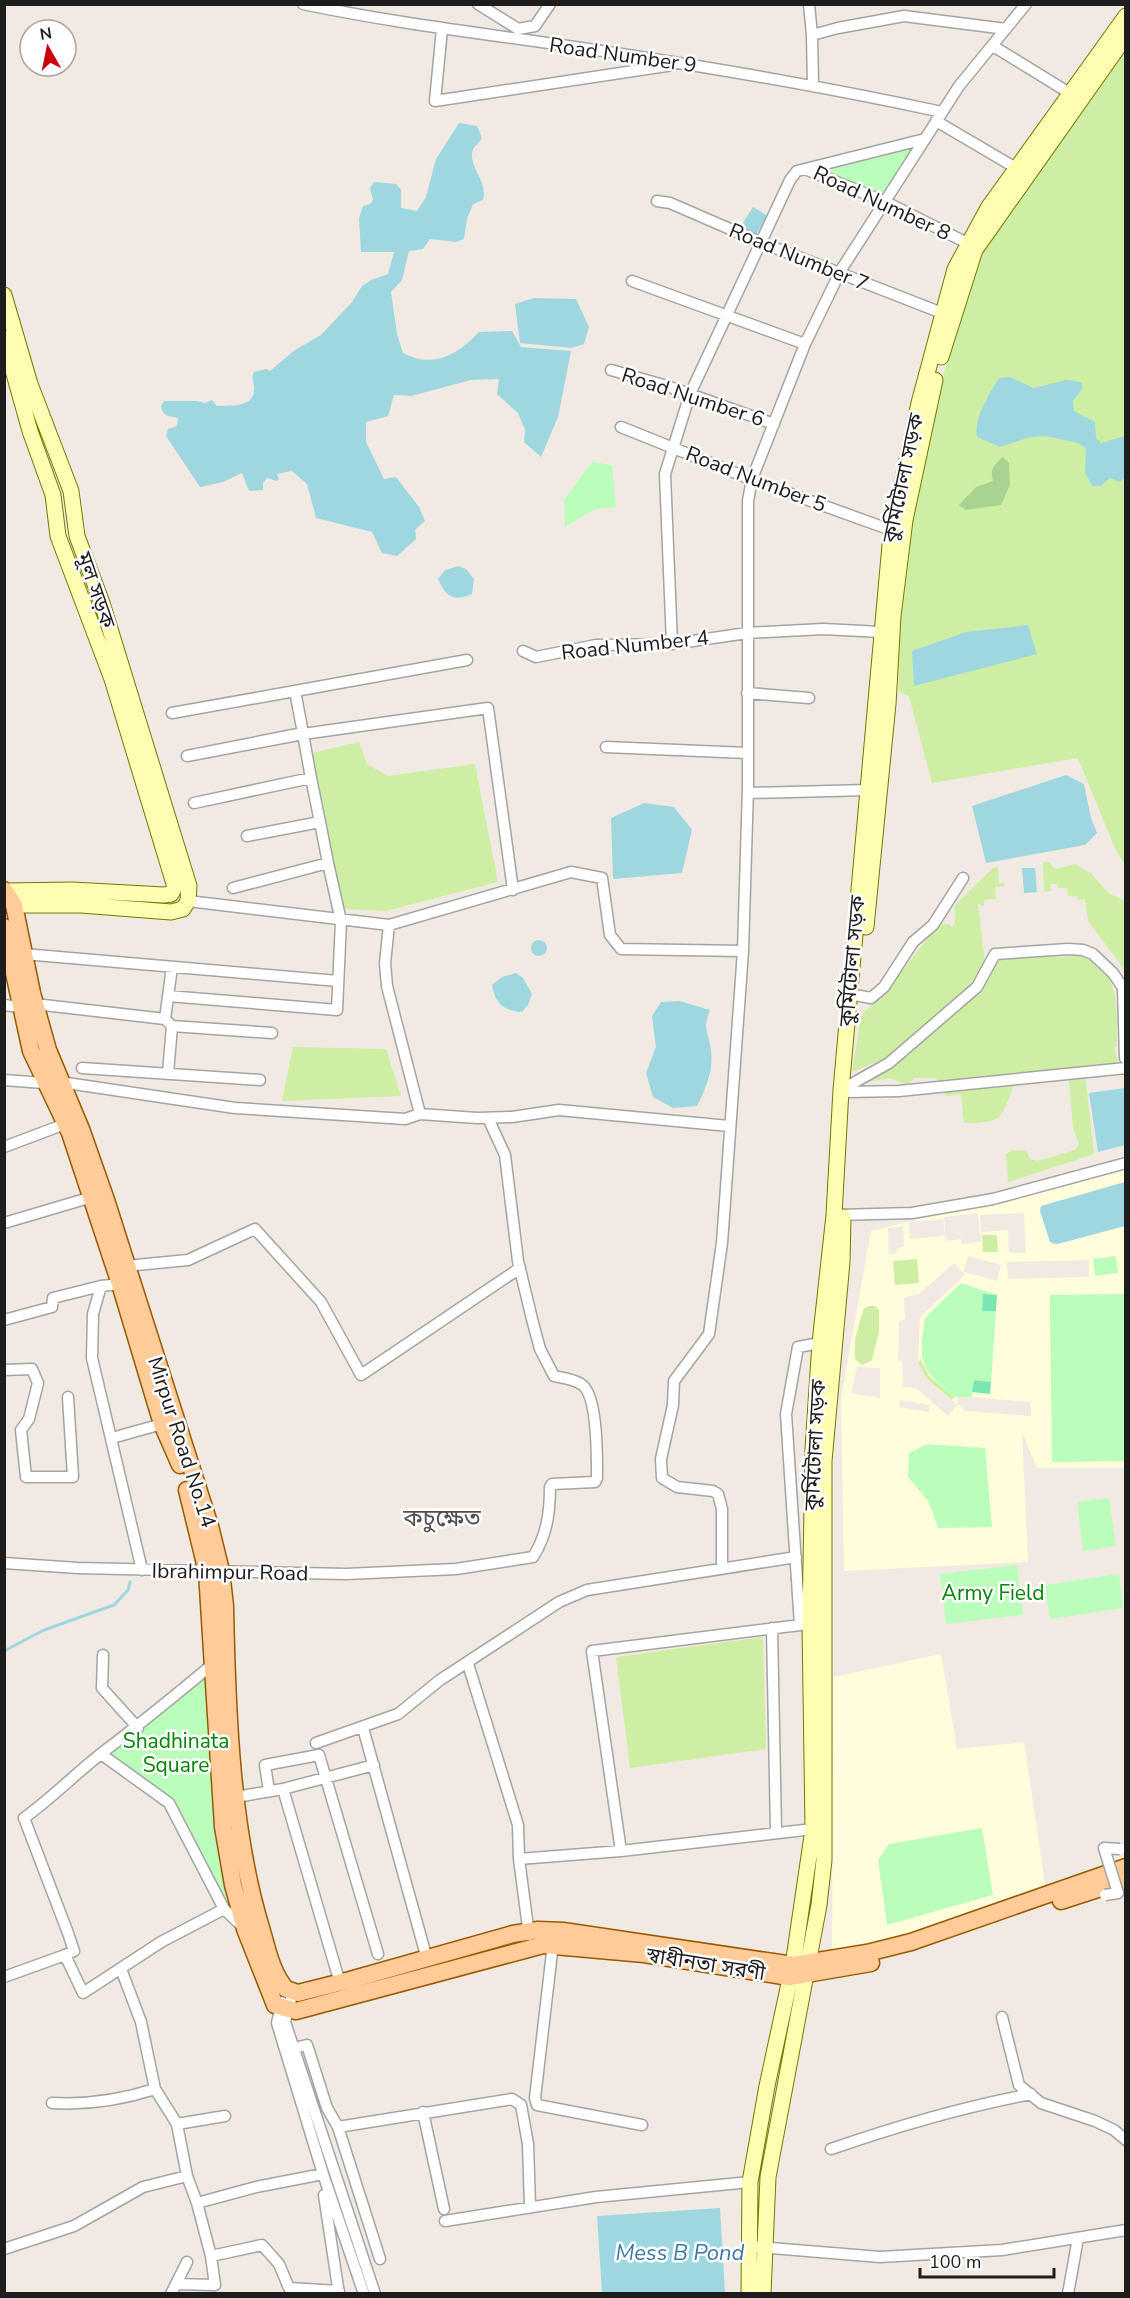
<svg xmlns="http://www.w3.org/2000/svg" width="1130" height="2298" font-family="'Nunito Sans','Noto Sans Bengali',sans-serif">
<rect width="100%" height="100%" fill="#f0eae2"/>
<!-- education -->
<path fill="#fffddc" fill-rule="evenodd" d="M1125,1168V1182L1042,1206L1040,1211L1050,1242L1055,1245L1125,1226V1294L1050,1295L1052,1462L1125,1461L1126,1468H1037L1022,1432L1028,1562L844,1571L841,1398L871,1231ZM978,1213L981,1242L962,1244L961,1239L946,1241L944,1217ZM1024,1213L1026,1253H1009L1008,1230L981,1232L980,1215ZM943,1219L945,1236L910,1239L909,1222ZM903,1226L904,1247L897,1248V1253L889,1254L888,1228ZM968,1256L1001,1265L997,1281L963,1272ZM1089,1260V1277L1008,1279L1007,1262ZM954,1263L965,1275L920,1317L918,1361L927,1379L957,1405L948,1416L916,1388L903,1387L902,1361H898L899,1321L905,1319L904,1297L919,1294ZM996,1312L974,1380L922,1359L925,1318ZM860,1316L872,1360L866,1364L855,1359L854,1352ZM857,1367L880,1368V1398L851,1393ZM958,1396L1031,1402V1416L963,1411V1406L957,1405ZM900,1400L929,1405V1412L899,1407Z
M941,1654L957,1749L1024,1742L1045,1884L1040,1888L887,1943L832,1952L833,1677Z"/>
<!-- grass -->
<path fill="#ceefa3" d="M1125,40V865L1116,851L1078,758L932,783L909,696L899,692L897,610L931,420L974,264Z
M359,742L367,764L388,776L475,764L498,882L386,911L342,909L308,754Z
M1043,862H1049L1055,869L1075,864L1091,873L1108,893L1125,901V970L1088,921L1085,899L1078,900L1077,896H1068L1067,888H1058L1057,884H1050L1051,891L1044,892Z
M998,867L999,883H1004L1005,886L995,887L996,899L984,900V906L978,904L985,964L967,989L1001,958L1083,956C1122,972 1116,1010 1117,1046L1114,1047L1118,1062L1113,1065H1084L1094,1154L1008,1182L1006,1154L1013,1150L1026,1151L1030,1159L1037,1161L1075,1150L1079,1144L1073,1128L1069,1080L1016,1081C1000,1115 1008,1124 964,1123L961,1094L946,1096L936,1078H914L908,1085L890,1078L861,1083L896,1054L852,1072L861,1015L884,994L939,924H950L951,927L955,923V905L993,868Z
M293,1047L386,1049L401,1096L282,1101Z
M982,1235H997L998,1252H983Z
M917,1259L919,1283L895,1285L893,1261Z
M870,1306H875L879,1310V1332L872,1360L862,1365L855,1359V1339L864,1308Z
M921,1360L929,1376L954,1397L952,1400L927,1379L918,1362Z
M763,1637L766,1749L630,1768L616,1657Z"/>
<!-- forest -->
<path fill="#aad393" d="M1003,457L1009,463L1010,485L1001,505L966,510L959,505L976,487L993,481C989,469 994,465 1003,457Z"/>
<!-- park -->
<path fill="#bbfebc" d="M920,143L886,198L811,169Z
M592,462L612,465L616,507L595,509L565,527L564,500Z
M1116,1256L1118,1273L1095,1276L1093,1259Z
M961,1283L997,1295L983,1294L982,1310L996,1311L991,1382L974,1380L972,1397H954C920,1368 918,1363 925,1318Z
M1125,1294V1461L1052,1462L1050,1295Z
M927,1444L985,1448L992,1527L938,1528L929,1502L908,1477L909,1453Z
M1109,1498L1116,1546L1083,1551L1077,1502Z
M1017,1565L1023,1615L946,1624L940,1574Z
M1119,1574L1123,1608L1050,1619L1045,1585Z
M211,1669L227,1906L169,1798L111,1753L156,1719Z
M982,1828L993,1895L887,1925L878,1860L889,1844Z"/>
<!-- pitch -->
<path fill="#79e6b4" d="M983,1294L997,1295L996,1311H982Z
M974,1380L991,1382L990,1394L972,1392Z"/>
<!-- water -->
<path fill="#9fd7e1" d="M459,123L477,126L482,138C480,142 475,146 473,149C467,167 488,179 483,200L473,204L467,219L464,239L456,242L430,239L423,249L409,251L402,280L391,292L397,334L403,353C434,369 457,355 479,332L512,331L521,347L571,351L558,417L541,457L524,442L525,430L518,413L497,394L499,379L471,380L411,396L394,395L388,416L366,422V442L384,479L396,477L419,507L425,521L415,530L416,539L397,556L382,553L372,532L316,518L307,484L292,471L277,474L279,479L277,481L267,478L263,483V490L249,491L242,473L223,482L200,487L166,436L168,429L177,426L178,418C169,416 163,417 161,406L164,401H197L205,403L212,400L217,406C232,405 256,409 254,386C253,379 251,378 254,372L266,369L270,371L295,350L321,335L352,302L362,286L371,280L388,274L394,252H361L359,218L363,206L370,204L373,200L370,188L374,182L396,184L401,190V208L417,211L426,197L436,159Z
M753,207L768,216L755,236L741,226Z
M534,298L576,299L589,327L584,344L571,348L520,343L515,304Z
M1010,377L1034,388L1066,380L1081,382L1083,388L1073,401L1074,411L1095,422L1096,438L1101,443L1125,436V477L1120,482L1110,478L1101,486H1092L1085,472L1086,448L1078,443L1046,436L1030,437L1000,447L977,437C973,420 990,392 999,378Z
M459,566L466,569L474,579L472,594C453,603 445,595 438,579L445,570Z
M1028,625L1037,654L914,686L912,651L966,632Z
M1066,775L1084,784L1091,818L1097,833L1085,845L986,863L972,806Z
M644,803L674,807L692,830L682,873L613,879L611,818Z
M1022,868H1035L1037,892L1024,893Z
M531 948a8 8 0 1 1 16 0a8 8 0 1 1-16 0Z
M516,973L523,978L532,994L528,1005L522,1012C503,1011 495,1003 492,985L502,977Z
M680,1001L710,1010C702,1030 709,1032 711,1051C714,1070 705,1090 697,1106L673,1108L653,1097L646,1073L656,1047L652,1016L661,1002Z
M1125,1088V1145L1098,1152L1089,1093Z
M1125,1182V1226L1057,1244L1050,1242L1040,1211L1041,1206Z
M720,2208L725,2293H602L597,2216Z"/>
<g fill="none" stroke-linecap="round" stroke-linejoin="round">
<!-- stream -->
<path stroke="#9fd7e1" stroke-width="3" d="M4,1651L44,1630L114,1605L128,1590L130,1582"/>
<defs>
<path id="street" d="M303,4C413,27 524,38 634,56C738,72 840,90 942,112
M478,4L518,29L535,26L550,4
M809,4L812,35
M442,29L435,101L673,65
M993,46L1071,94
M813,84L812,35L838,28L904,16L1006,29
M936,121L1016,168
M925,139L805,169L886,202L967,243
M657,201L670,203L760,242L942,313
M632,281L805,344
M611,370L667,386L774,424
M621,427L758,482L891,530
M672,644L665,474L690,394L790,180L797,171L805,169
M523,651L536,657L596,645L672,644L747,633L823,629L881,632
M295,691L467,660
M747,693L809,698
M303,734L488,708L513,890
M606,747L747,753
M748,793L868,790
M188,901L389,925L571,872L602,878L610,935L621,949L743,951
M389,925L385,963L387,986L420,1114
M24,954L338,981
M849,994L871,998L884,987L913,942L933,925L963,878
M168,996L337,1010L341,921L328,863L233,888L328,863L320,822L247,836L320,822L311,778L194,803L311,778L303,734L187,756L303,733L295,691L172,713
M35,1004L165,1019L172,1026L168,1073
M4,1005L21,1007
M165,1019L172,967
M172,1026L272,1033
M82,1068L260,1080
M4,1080L44,1083
M60,1082L235,1108L405,1119L420,1114L477,1118L512,1117L559,1110L729,1126
M841,1090L889,1063L977,987L995,954L1068,949L1083,950L1093,954L1113,973L1123,988L1125,1058
M841,1090L848,1092L899,1091L1126,1068
M4,1147L65,1124
M838,1215L912,1213L993,1199L1126,1163
M4,1223L92,1197
M126,1266L188,1260L255,1229L321,1302L361,1375L520,1268
M120,1284L101,1286L93,1314L92,1358L142,1570
M4,1320L52,1307L53,1298L101,1286
M4,1370L32,1369L38,1383L29,1419L21,1430L26,1477H73L68,1397
M112,1438L162,1424
M4,1563L78,1568L346,1574L456,1569L533,1557C547,1535 550,1512 550,1487L552,1484L595,1482L597,1478C597,1458 598,1394 581,1384C573,1379 562,1378 554,1376L540,1349L532,1319L518,1261L505,1155L488,1118
M722,1569V1509L718,1494L713,1491L677,1487L662,1478L661,1459L673,1405L674,1381L709,1334L722,1243L743,951L748,788V501L752,479L805,344L841,270L959,86L1026,4
M805,1624L800,1625L786,1414L798,1347L820,1343
M772,1628L776,1831
M103,1655L102,1688L138,1728
M214,1663C177,1694 140,1724 102,1753C75,1774 52,1798 24,1818L68,1933L74,1951L65,1955L83,1993L161,1942L224,1909
M468,1664L518,1825L519,1859
M363,1728L427,1959
M316,1743L398,1714L440,1680L559,1602L587,1590L796,1557
M101,1754L169,1803L224,1909L243,1927
M283,1789L340,1983
M269,1791L265,1765L319,1755L378,1954
M236,1797L283,1789L374,1765
M621,1851L592,1651L800,1625
M529,1935L519,1859L621,1851L813,1829
M553,1944L535,2098L537,2105L642,2125
M121,1969L141,2022L155,2089L177,2124L187,2176L197,2203L256,2187L323,2174
M4,1977L65,1955
M293,1991L285,2022L375,2294
M282,2002L277,2023L323,2174L364,2294
M1002,2017L1019,2085L1041,2103L1095,2121L1114,2130L1126,2140
M294,2048L307,2045L327,2108L338,2127L512,2099L521,2105L528,2144L530,2206
M52,2103C88,2105 121,2100 155,2089
M423,2112L444,2209
M177,2124L225,2116
M338,2127L380,2259
M831,2149C897,2126 962,2107 1031,2094
M324,2195L339,2294
M445,2221L596,2197L750,2182
M748,2246L880,2257L1002,2250L1126,2230
M4,2249L74,2226L143,2187L187,2176
M211,2256L262,2245L279,2264L289,2288L339,2291
M176,2284L215,2285L211,2256L197,2203
M171,2294L187,2262
M1068,2294L1078,2238"/>
<path id="secondary" d="M4,295L30,384L71,491L77,536L102,603L189,886L188,901L183,909L171,912L81,905H14
M4,338L30,431L53,495L58,536L112,679L175,887L171,894L164,895L72,890L6,891
M941,357L975,250L1126,36
M866,927L888,704L893,616L905,520L935,380
M749,2294L750,2182L767,2086L793,1965L813,1829L810,1624L813,1448L820,1343L834,1215L841,1090L891,534L919,403L955,269L988,208L1126,16
M763,2294L768,2177L819,1905L824,1860V1461L842,1262L843,1217"/>
<path id="primary" d="M4,890L14,905L32,993L48,1050L81,1129L106,1200L210,1526L221,1571L225,1606C227,1711 231,1831 262,1931C268,1952 272,1973 286,1989L298,1993L350,1980L513,1934L538,1930L563,1931L793,1965L867,1953L911,1942L1126,1867
M4,927L31,1051L70,1133L120,1284L162,1424L180,1465
M187,1490L207,1572L223,1827L233,1885L245,1929L275,2005L296,2011L543,1945L644,1954L789,1977L871,1963
M1061,1901L1126,1880"/>
</defs>
<!-- street casing -->
<use href="#street" stroke="#a4a4a4" stroke-width="13"/>
<!-- secondary casing -->
<use href="#secondary" stroke="#747900" stroke-width="17"/>
<!-- primary casing -->
<use href="#primary" stroke="#975a00" stroke-width="19"/>
<!-- street -->
<use href="#street" stroke="#fff" stroke-width="10"/>
<!-- secondary -->
<use href="#secondary" stroke="#fffdb1" stroke-width="15"/>
<!-- primary -->
<use href="#primary" stroke="#ffcb98" stroke-width="16"/>
<defs>
<path id="street-bridge" d="M1105,1895L1118,1893L1104,1848L1120,1849"/>
</defs>
<!-- street-bridge casing -->
<use href="#street-bridge" stroke="#a4a4a4" stroke-width="13" stroke-linecap="butt"/>
<!-- street-bridge -->
<use href="#street-bridge" stroke="#fff" stroke-width="10"/>
</g>
<g text-anchor="middle" stroke-width="5" stroke-linejoin="round" paint-order="stroke">
<!-- street labels -->
<g font-size="21" fill="#1d1d1d" stroke="#fff">
<text transform="translate(623 55) rotate(8)" y="7">Road Number 9</text>
<text transform="translate(882 203) rotate(25)" y="7">Road Number 8</text>
<text transform="translate(799 257) rotate(22)" y="7">Road Number 7</text>
<text transform="translate(693 397) rotate(18)" y="7">Road Number 6</text>
<text transform="translate(903 478) rotate(-78)" y="7">কুর্মিটোলা সড়ক</text>
<text transform="translate(756 479) rotate(21)" y="7">Road Number 5</text>
<text transform="translate(96 590) rotate(71)" y="7">মূল সড়ক</text>
<text transform="translate(635 645) rotate(-6)" y="7">Road Number 4</text>
<text transform="translate(852 961) rotate(-85)" y="7">কুর্মিটোলা সড়ক</text>
<text transform="translate(182 1442) rotate(72)" y="7">Mirpur Road No.14</text>
<text transform="translate(815 1445) rotate(-87)" y="7">কুর্মিটোলা সড়ক</text>
<text transform="translate(230 1572) rotate(1)" y="7">Ibrahimpur Road</text>
<text transform="translate(706 1964) rotate(9)" y="7">স্বাধীনতা সরণী</text>
</g>
<!-- park labels -->
<g font-size="21" fill="#028504" stroke="#fff">
<text x="993" y="1600">Army Field</text>
<text x="176" y="1748">Shadhinata<tspan x="176" dy="24">Square</tspan></text>
</g>
<!-- water labels -->
<g font-size="22" font-style="italic" fill="#3d78a5" stroke="#fff">
<text x="680" y="2260">Mess B Pond</text>
</g>
<!-- quarter labels -->
<g font-size="24" fill="#505050" stroke="#fff">
<text x="442" y="1526">কচুক্ষেত</text>
</g>
</g>
<!-- border -->
<rect width="1130" height="2298" fill="none" stroke="#1d1d1d" stroke-width="12"/>
<!-- north arrow -->
<g transform="translate(48 48) rotate(351)"><circle r="28" fill="#ffffff" stroke="#a5a5a5" stroke-width="1.5"/>
<path d="M0-4.5L10 22L0 15L-10 22Z" fill="#cb000e"/>
<text y="-9" font-size="16" font-weight="bold" text-anchor="middle" fill="#1d1d1d">N</text>
</g>
<!-- scale -->
<path d="M920 2268v9h134v-9" fill="none" stroke="#1d1d1d" stroke-width="3"/>
<text x="929" y="2268" font-size="18" fill="#1d1d1d" stroke="#ffffff" stroke-width="4.5" paint-order="stroke">100 m</text>
</svg>
